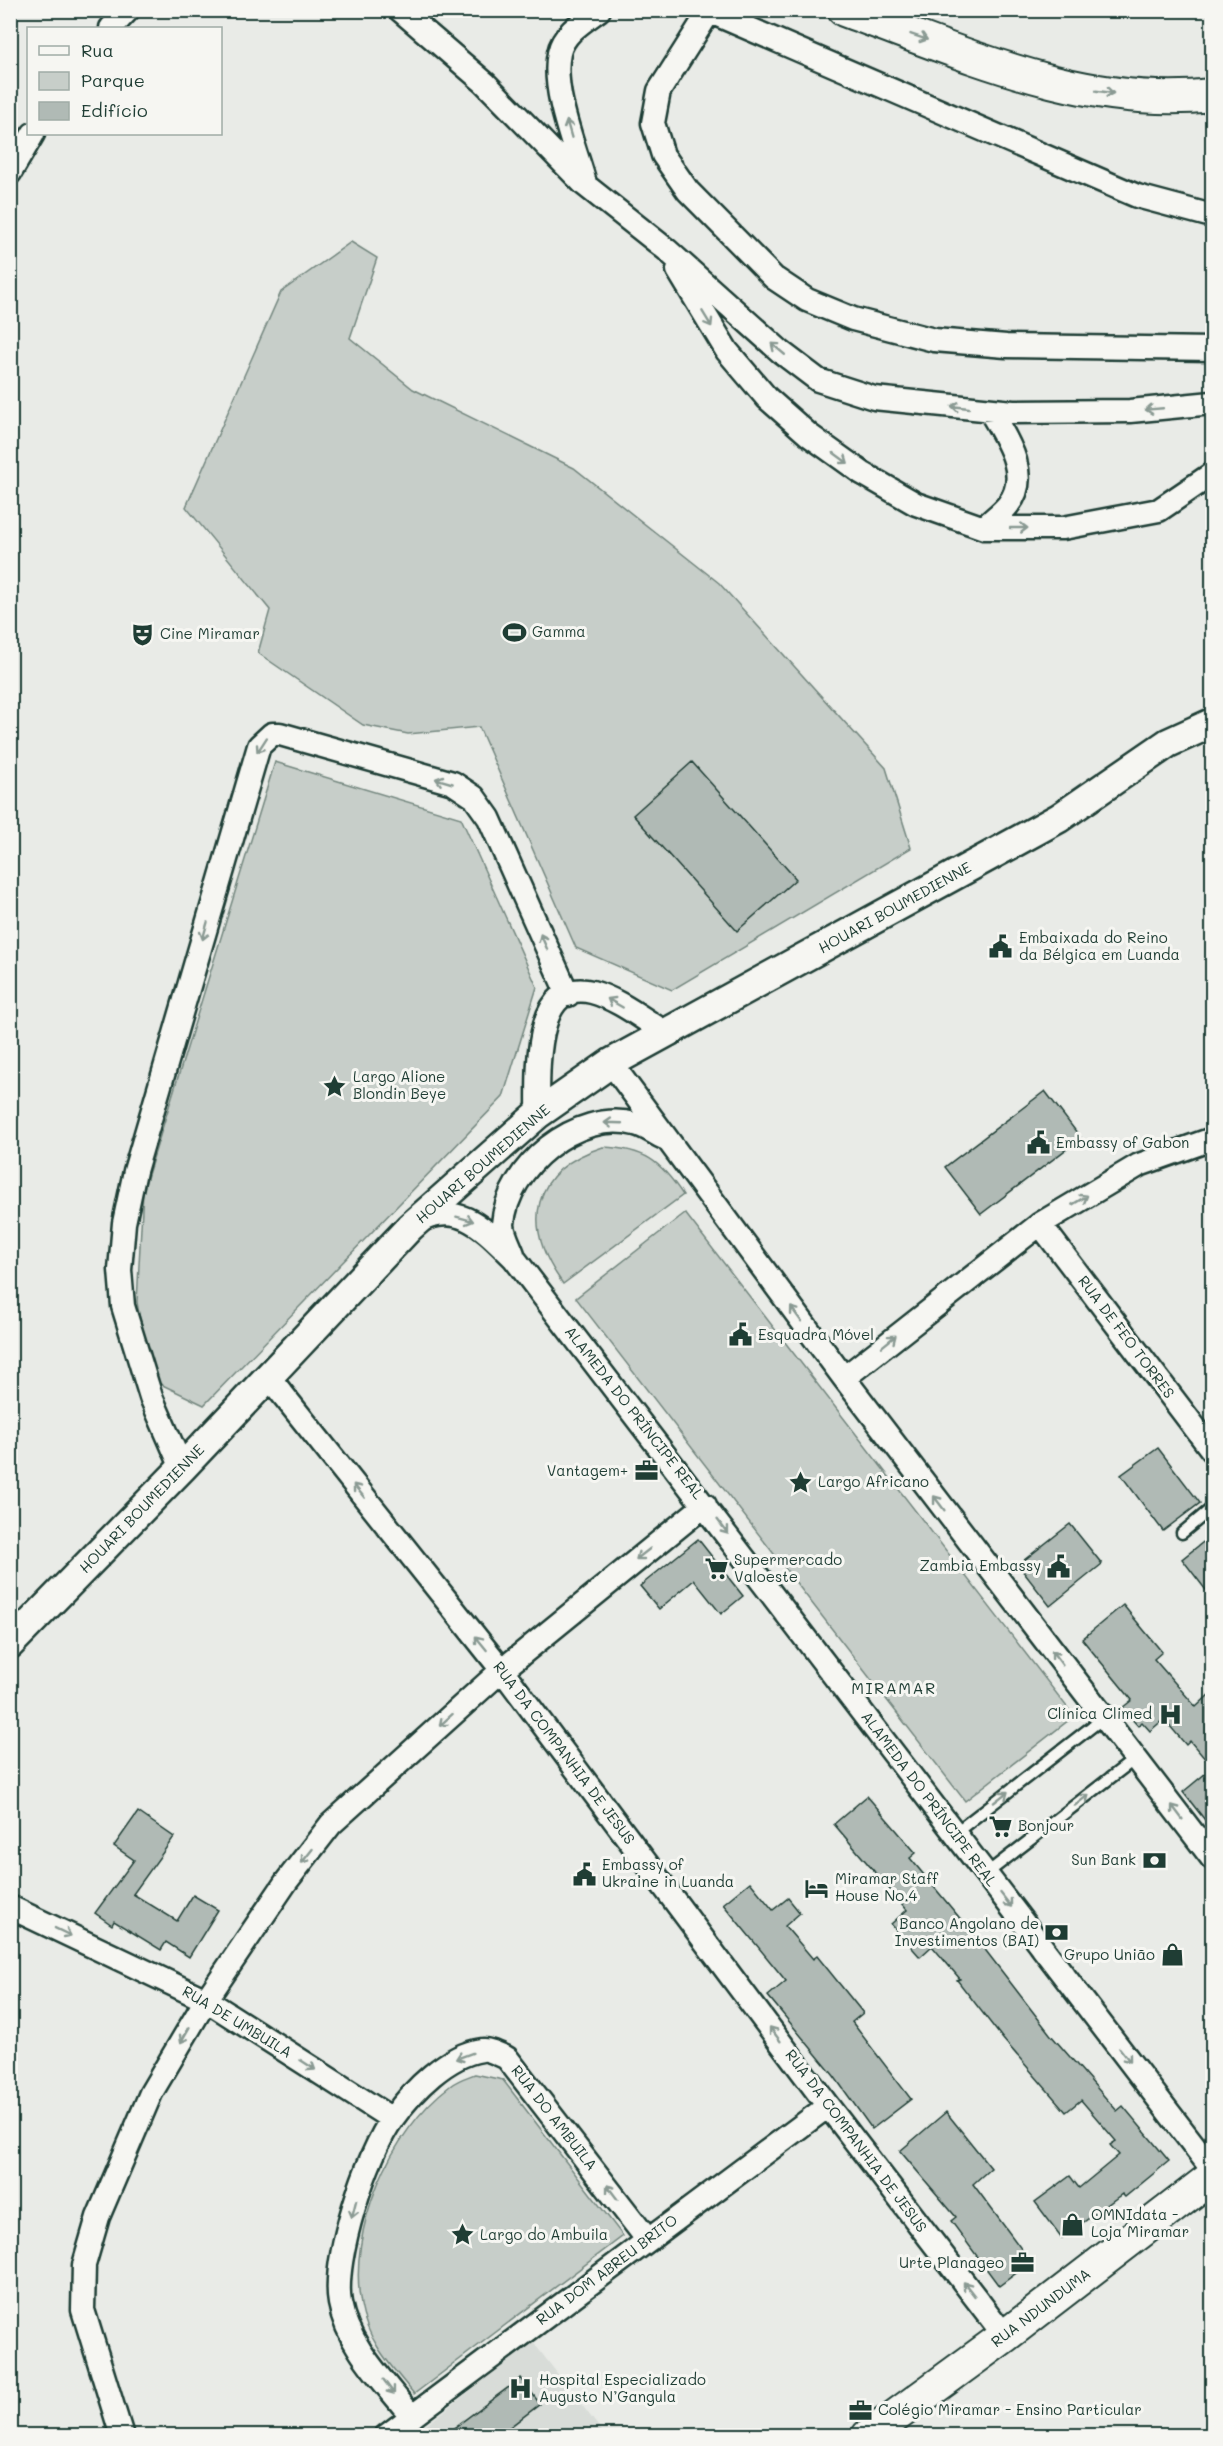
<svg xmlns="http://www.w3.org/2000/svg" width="1223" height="2446" font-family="Mali,sans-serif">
<rect width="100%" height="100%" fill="#e9ebe7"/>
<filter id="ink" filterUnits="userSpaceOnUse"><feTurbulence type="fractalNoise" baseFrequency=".0167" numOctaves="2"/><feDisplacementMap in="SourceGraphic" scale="12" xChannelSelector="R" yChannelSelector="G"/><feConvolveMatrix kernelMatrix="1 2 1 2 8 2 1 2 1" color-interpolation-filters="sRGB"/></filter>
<g filter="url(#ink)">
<!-- built -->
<path fill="#d8dcd8" d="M533,2342L605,2435L412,2436Z"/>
<!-- green -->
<path fill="#c7cec9" stroke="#73867e" stroke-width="1.5" d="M351,242L377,258L350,338L413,389L574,468L719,583L886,768L911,848L672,990L576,948L479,727L408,734L363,725L258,653L270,610L186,507L281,292Z
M275,762L461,818L537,987L503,1097L204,1405L150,1379L137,1302L143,1191Z
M603,1147C644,1149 660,1160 683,1195L563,1284C521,1226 530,1170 603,1147Z
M685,1213L1074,1716L965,1801L576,1298Z
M475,2074L503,2080L623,2236L414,2394C392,2367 367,2341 361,2305C347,2230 390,2131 450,2086C457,2080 467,2077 475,2074Z"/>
<!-- building -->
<path fill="#b0bab5" stroke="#1f3d34" stroke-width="1.5" d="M692,762L796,879L737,931L633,815Z
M1045,1091L1081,1138L981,1214L945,1167Z
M1158,1448L1200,1503L1163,1531L1121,1475Z
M1070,1524L1102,1564L1050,1606L1018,1565Z
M1212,1535V1598L1182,1559Z
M698,1539L743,1596L721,1614L694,1580L659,1609L640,1586Z
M1123,1605L1162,1652L1154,1659L1196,1707L1212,1692V1767L1190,1741L1186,1745L1164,1719L1150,1731L1142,1722L1138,1726L1122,1708L1132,1700L1082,1639Z
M1212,1768V1829L1183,1792Z
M867,1796L916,1853L910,1858L973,1934L1050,2034L1117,2111L1123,2106L1169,2161L1125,2197L1122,2194L1062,2238L1035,2202L1070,2176L1079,2188L1119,2155L1110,2145L1116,2141L1081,2100L1066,2112L1003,2039L957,1980L960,1979L932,1946L920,1957L891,1924L907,1910L834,1824Z
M138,1812L174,1837L133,1894L177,1921L193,1895L218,1910L189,1957L166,1942L161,1950L114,1921L112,1925L95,1913L134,1860L114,1846Z
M750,1882L773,1910L788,1898L800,1913L785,1926L813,1959L817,1956L863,2013L852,2022L911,2099L872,2129L834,2076L768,1996L786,1981L723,1904Z
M946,2112L991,2168L973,2184L1031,2262L999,2286L951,2221L956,2217L900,2151Z
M521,2378L540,2404L498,2436H443Z"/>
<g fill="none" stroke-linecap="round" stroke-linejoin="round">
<defs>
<path id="service" d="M1182,1533L1212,1508
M955,1833L1103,1718
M986,1874L1136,1758"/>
<path id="minor" d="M400,10L485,83L585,185L667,250L781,352L818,380L874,398L1013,412L1130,411L1212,403
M706,10L1137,196L1212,216
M709,12L659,91L653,123L663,155L688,191L774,278L807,300L853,319L934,340L1006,346L1212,349
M111,28L128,10
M10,173L33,134
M585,183C575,147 551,90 559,53C563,33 584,21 599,10
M678,270L727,351L767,398L809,435L862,473L916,504L984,528H1063L1159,510L1212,474
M984,528C991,520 1001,514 1008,505C1032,476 1006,438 990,411
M611,1063L844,1378L1212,1858
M538,1114C539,1079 531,977 592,992C618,999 643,1019 666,1033
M416,1223C459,1198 486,1231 514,1258L1212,2169
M1040,1224L1212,1450
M513,1254C510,1246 503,1233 503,1224C507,1167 577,1109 635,1124C645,1126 655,1134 664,1138
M268,1376L502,1670L828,2106L1005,2336
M844,1378L1040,1224L1139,1165L1212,1139
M182,1468L151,1397L123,1306L120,1270L124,1223L135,1171L259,746L272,734H280L453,783L474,797L489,818L568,995
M10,1907L206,2000L392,2119
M412,2417C385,2382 348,2347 340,2303C332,2260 367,2153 393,2118C413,2090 447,2055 482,2050C489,2049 500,2055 507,2058L647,2239
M122,2436L83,2310L84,2265L98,2217L151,2093L206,2000L286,1882L331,1824L502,1670L705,1505
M386,2436L828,2106"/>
<path id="tertiary" d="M10,1644L182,1468L410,1227L538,1114L611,1063L1059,818L1168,743L1212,723"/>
<path id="secondary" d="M844,10C961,52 1085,110 1212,95
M868,2436L1005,2336L1212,2177"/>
</defs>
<!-- service casing -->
<use href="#service" stroke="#1f3d34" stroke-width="15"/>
<!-- minor casing -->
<use href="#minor" stroke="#1f3d34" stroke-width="27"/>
<!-- tertiary casing -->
<use href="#tertiary" stroke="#1f3d34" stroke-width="33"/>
<!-- secondary casing -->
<use href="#secondary" stroke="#1f3d34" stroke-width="36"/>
<!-- service -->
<use href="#service" stroke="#f6f6f2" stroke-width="10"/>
<!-- minor -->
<use href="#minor" stroke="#f6f6f2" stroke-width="22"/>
<!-- tertiary -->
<use href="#tertiary" stroke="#f6f6f2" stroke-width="28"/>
<!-- secondary -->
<use href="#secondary" stroke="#f6f6f2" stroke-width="32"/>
</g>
<!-- one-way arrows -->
<defs><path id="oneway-shaft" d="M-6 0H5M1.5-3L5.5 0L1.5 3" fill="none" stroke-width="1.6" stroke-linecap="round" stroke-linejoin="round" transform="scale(1.5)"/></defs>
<g stroke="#8a9a93">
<use href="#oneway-shaft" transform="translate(919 37) rotate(19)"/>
<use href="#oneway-shaft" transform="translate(1105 92) rotate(8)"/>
<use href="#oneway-shaft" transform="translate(569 129) rotate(-106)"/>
<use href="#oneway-shaft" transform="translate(707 319) rotate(59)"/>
<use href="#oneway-shaft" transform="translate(778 349) rotate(-140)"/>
<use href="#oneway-shaft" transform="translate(960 407) rotate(-174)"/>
<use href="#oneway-shaft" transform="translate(1154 409) rotate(175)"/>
<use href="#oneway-shaft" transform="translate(841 458) rotate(36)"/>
<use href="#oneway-shaft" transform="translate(1019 528)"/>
<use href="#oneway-shaft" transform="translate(262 745) rotate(123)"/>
<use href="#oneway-shaft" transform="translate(444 781) rotate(-164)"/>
<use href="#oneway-shaft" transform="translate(205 931) rotate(106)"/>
<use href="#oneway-shaft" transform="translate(544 942) rotate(-114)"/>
<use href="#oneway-shaft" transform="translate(615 1003) rotate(-150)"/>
<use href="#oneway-shaft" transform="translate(613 1123) rotate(-178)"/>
<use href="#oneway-shaft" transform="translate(1080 1200) rotate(-31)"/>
<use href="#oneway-shaft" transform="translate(465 1219) rotate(15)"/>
<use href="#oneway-shaft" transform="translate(796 1314) rotate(-126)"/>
<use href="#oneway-shaft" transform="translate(889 1341) rotate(-39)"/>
<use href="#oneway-shaft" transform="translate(359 1491) rotate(-129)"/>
<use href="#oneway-shaft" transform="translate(939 1503) rotate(-127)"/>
<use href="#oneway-shaft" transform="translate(723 1527) rotate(53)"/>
<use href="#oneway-shaft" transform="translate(643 1554) rotate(142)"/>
<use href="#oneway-shaft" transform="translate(481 1643) rotate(-129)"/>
<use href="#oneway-shaft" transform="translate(1057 1658) rotate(-127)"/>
<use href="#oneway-shaft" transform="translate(446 1720) rotate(138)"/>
<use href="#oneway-shaft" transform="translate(1001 1797) rotate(-38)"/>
<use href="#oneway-shaft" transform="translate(1082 1800) rotate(-38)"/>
<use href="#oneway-shaft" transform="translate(1177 1812) rotate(-127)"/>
<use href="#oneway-shaft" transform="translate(307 1856) rotate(128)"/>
<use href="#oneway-shaft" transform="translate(1006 1900) rotate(52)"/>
<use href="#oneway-shaft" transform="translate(63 1932) rotate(26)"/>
<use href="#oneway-shaft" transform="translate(775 2034) rotate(-127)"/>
<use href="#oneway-shaft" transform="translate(185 2035) rotate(120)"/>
<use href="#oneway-shaft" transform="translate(1125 2055) rotate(52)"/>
<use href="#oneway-shaft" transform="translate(464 2056) rotate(160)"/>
<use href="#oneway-shaft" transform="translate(308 2065) rotate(33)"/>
<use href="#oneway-shaft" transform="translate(612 2192) rotate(-127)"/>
<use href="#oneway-shaft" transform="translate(354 2209) rotate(104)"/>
<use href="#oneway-shaft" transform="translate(969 2289) rotate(-128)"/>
<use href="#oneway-shaft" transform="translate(389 2387) rotate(53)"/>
</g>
</g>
<!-- icons -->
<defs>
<symbol id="stadium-bare" viewBox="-9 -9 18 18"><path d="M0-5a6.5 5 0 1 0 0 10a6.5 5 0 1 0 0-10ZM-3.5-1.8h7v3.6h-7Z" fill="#1f3d34" stroke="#f6f6f2" stroke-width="2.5" paint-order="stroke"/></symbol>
<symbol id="theatre-bare" viewBox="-9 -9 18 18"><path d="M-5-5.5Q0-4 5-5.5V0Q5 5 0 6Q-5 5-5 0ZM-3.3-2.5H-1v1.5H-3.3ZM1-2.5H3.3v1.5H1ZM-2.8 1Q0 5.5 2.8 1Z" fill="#1f3d34" stroke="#f6f6f2" stroke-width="2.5" paint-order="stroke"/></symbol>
<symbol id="civic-bare" viewBox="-9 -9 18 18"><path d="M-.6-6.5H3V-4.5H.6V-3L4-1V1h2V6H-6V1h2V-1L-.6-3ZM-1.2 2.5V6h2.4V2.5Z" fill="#1f3d34" stroke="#f6f6f2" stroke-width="2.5" paint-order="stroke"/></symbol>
<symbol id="sight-bare" viewBox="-9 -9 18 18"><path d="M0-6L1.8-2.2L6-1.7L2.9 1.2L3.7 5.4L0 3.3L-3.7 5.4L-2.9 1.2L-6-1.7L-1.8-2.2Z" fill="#1f3d34" stroke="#f6f6f2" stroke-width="2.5" paint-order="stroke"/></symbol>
<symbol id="office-bare" viewBox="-9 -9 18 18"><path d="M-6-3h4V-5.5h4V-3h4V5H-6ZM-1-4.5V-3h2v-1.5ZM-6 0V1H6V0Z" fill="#1f3d34" stroke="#f6f6f2" stroke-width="2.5" paint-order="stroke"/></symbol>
<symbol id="supermarket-bare" viewBox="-9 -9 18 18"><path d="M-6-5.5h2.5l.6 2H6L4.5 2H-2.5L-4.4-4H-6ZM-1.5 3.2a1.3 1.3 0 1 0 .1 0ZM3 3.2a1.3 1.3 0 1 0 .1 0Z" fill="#1f3d34" stroke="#f6f6f2" stroke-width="2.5" paint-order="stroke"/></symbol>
<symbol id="hospital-bare" viewBox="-9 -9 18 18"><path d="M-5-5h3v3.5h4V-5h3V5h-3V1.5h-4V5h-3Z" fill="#1f3d34" stroke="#f6f6f2" stroke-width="2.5" paint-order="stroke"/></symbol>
<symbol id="bank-bare" viewBox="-9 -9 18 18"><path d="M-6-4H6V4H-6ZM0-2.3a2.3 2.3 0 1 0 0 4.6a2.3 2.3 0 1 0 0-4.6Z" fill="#1f3d34" stroke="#f6f6f2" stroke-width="2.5" paint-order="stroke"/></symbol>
<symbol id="hotel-bare" viewBox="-9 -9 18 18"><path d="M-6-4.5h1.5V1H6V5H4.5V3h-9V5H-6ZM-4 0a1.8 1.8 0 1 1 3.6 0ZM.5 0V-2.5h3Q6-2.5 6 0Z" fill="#1f3d34" stroke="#f6f6f2" stroke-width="2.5" paint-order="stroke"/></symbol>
<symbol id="shop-bare" viewBox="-9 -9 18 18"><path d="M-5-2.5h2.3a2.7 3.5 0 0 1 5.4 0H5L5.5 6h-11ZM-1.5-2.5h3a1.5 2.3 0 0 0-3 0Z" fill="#1f3d34" stroke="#f6f6f2" stroke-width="2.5" paint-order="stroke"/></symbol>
</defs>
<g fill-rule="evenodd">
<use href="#stadium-bare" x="498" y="616" width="33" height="33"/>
<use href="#theatre-bare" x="126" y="618" width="33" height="33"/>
<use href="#civic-bare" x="984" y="930" width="33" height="33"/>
<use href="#sight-bare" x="318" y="1070" width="33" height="33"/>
<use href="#civic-bare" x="1022" y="1126" width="33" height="33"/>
<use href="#civic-bare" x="724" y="1318" width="33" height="33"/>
<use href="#office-bare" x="630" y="1454" width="33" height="33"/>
<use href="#sight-bare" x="784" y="1466" width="33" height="33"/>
<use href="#civic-bare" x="1042" y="1550" width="33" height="33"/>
<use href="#supermarket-bare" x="700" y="1552" width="33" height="33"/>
<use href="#hospital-bare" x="1154" y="1698" width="33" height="33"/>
<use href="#supermarket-bare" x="984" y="1810" width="33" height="33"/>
<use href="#bank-bare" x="1138" y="1844" width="33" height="33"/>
<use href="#civic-bare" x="568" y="1858" width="33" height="33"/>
<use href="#hotel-bare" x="800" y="1872" width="33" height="33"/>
<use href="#bank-bare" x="1040" y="1916" width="33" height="33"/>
<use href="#shop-bare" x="1156" y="1938" width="33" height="33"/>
<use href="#shop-bare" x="1056" y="2208" width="33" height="33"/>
<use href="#sight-bare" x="446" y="2218" width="33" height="33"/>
<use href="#office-bare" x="1006" y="2246" width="33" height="33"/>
<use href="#hospital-bare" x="504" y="2372" width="33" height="33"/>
<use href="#office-bare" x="844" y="2394" width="33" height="33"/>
</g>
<g text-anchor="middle" stroke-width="6" stroke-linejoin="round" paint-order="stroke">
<!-- poi labels -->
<g font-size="15" fill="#1f3d34" stroke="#f6f6f2" text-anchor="start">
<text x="532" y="637">Gamma</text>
<text x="160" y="639">Cine Miramar</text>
<text x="1019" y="943">Embaixada do Reino<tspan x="1019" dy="17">da Bélgica em Luanda</tspan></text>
<text x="353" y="1082">Largo Alione<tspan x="353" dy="17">Blondin Beye</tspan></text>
<text x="1056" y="1148">Embassy of Gabon</text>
<text x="758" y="1340">Esquadra Móvel</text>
<text x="628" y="1476" text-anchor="end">Vantagem+</text>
<text x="818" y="1487">Largo Africano</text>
<text x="734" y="1565">Supermercado<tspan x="734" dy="17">Valoeste</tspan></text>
<text x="1041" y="1571" text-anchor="end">Zambia Embassy</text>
<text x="1152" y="1719" text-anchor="end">Clínica Climed</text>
<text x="1018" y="1831">Bonjour</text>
<text x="1136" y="1865" text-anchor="end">Sun Bank</text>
<text x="602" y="1870">Embassy of<tspan x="602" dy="17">Ukraine in Luanda</tspan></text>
<text x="835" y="1884">Miramar Staff<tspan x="835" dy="17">House No.4</tspan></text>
<text x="1039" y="1929" text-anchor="end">Banco Angolano de<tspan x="1039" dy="17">Investimentos (BAI)</tspan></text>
<text x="1155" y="1960" text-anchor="end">Grupo União</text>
<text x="1091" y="2220">OMNIdata -<tspan x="1091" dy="17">Loja Miramar</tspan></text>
<text x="480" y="2240">Largo do Ambuila</text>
<text x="1004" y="2268" text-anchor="end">Urte Planageo</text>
<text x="539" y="2385">Hospital Especializado<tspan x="539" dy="17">Augusto N’Gangula</tspan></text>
<text x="878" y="2415">Colégio Miramar - Ensino Particular</text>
</g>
<!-- street labels -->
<g font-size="15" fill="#1f3d34" stroke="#f6f6f2">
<text transform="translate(895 908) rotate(-29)" y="5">HOUARI BOUMEDIENNE</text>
<text transform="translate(483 1164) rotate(-41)" y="5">HOUARI BOUMEDIENNE</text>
<text transform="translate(1126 1337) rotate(53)" y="5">RUA DE FEO TORRES</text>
<text transform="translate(634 1413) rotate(52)" y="5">ALAMEDA DO PRÍNCIPE REAL</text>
<text transform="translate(142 1509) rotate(-46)" y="5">HOUARI BOUMEDIENNE</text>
<text transform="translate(564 1753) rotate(53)" y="5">RUA DA COMPANHIA DE JESUS</text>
<text transform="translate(929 1799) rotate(53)" y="5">ALAMEDA DO PRÍNCIPE REAL</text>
<text transform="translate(237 2022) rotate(31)" y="5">RUA DE UMBUILA</text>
<text transform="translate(554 2118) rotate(52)" y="5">RUA DO AMBUILA</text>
<text transform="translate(856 2141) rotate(53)" y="5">RUA DA COMPANHIA DE JESUS</text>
<text transform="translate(607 2270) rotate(-37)" y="5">RUA DOM ABREU BRITO</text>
<text transform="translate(1041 2308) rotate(-37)" y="5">RUA NDUNDUMA</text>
</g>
<!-- neighbourhood labels -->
<g font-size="16" letter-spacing="1.5" fill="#1f3d34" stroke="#f6f6f2">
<text x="894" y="1694">MIRAMAR</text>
</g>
</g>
<!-- margin -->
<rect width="1223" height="2446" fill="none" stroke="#f6f6f2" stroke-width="36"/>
<rect x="18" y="18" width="1187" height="2410" fill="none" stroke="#1f3d34" stroke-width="2" filter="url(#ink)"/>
<!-- legend -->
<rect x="27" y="27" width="195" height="108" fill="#f6f6f2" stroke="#a0aca6" stroke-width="1.5"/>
<rect x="39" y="46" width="30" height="9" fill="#f6f6f2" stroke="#a0aca6" stroke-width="1.5"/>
<text x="81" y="57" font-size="18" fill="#1f3d34">Rua</text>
<rect x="39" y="72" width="30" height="18" fill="#c7cec9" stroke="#a0aca6" stroke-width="1.5"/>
<text x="81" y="87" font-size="18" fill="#1f3d34">Parque</text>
<rect x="39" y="102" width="30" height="18" fill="#b0bab5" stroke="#a0aca6" stroke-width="1.5"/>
<text x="81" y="117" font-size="18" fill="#1f3d34">Edifício</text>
</svg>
